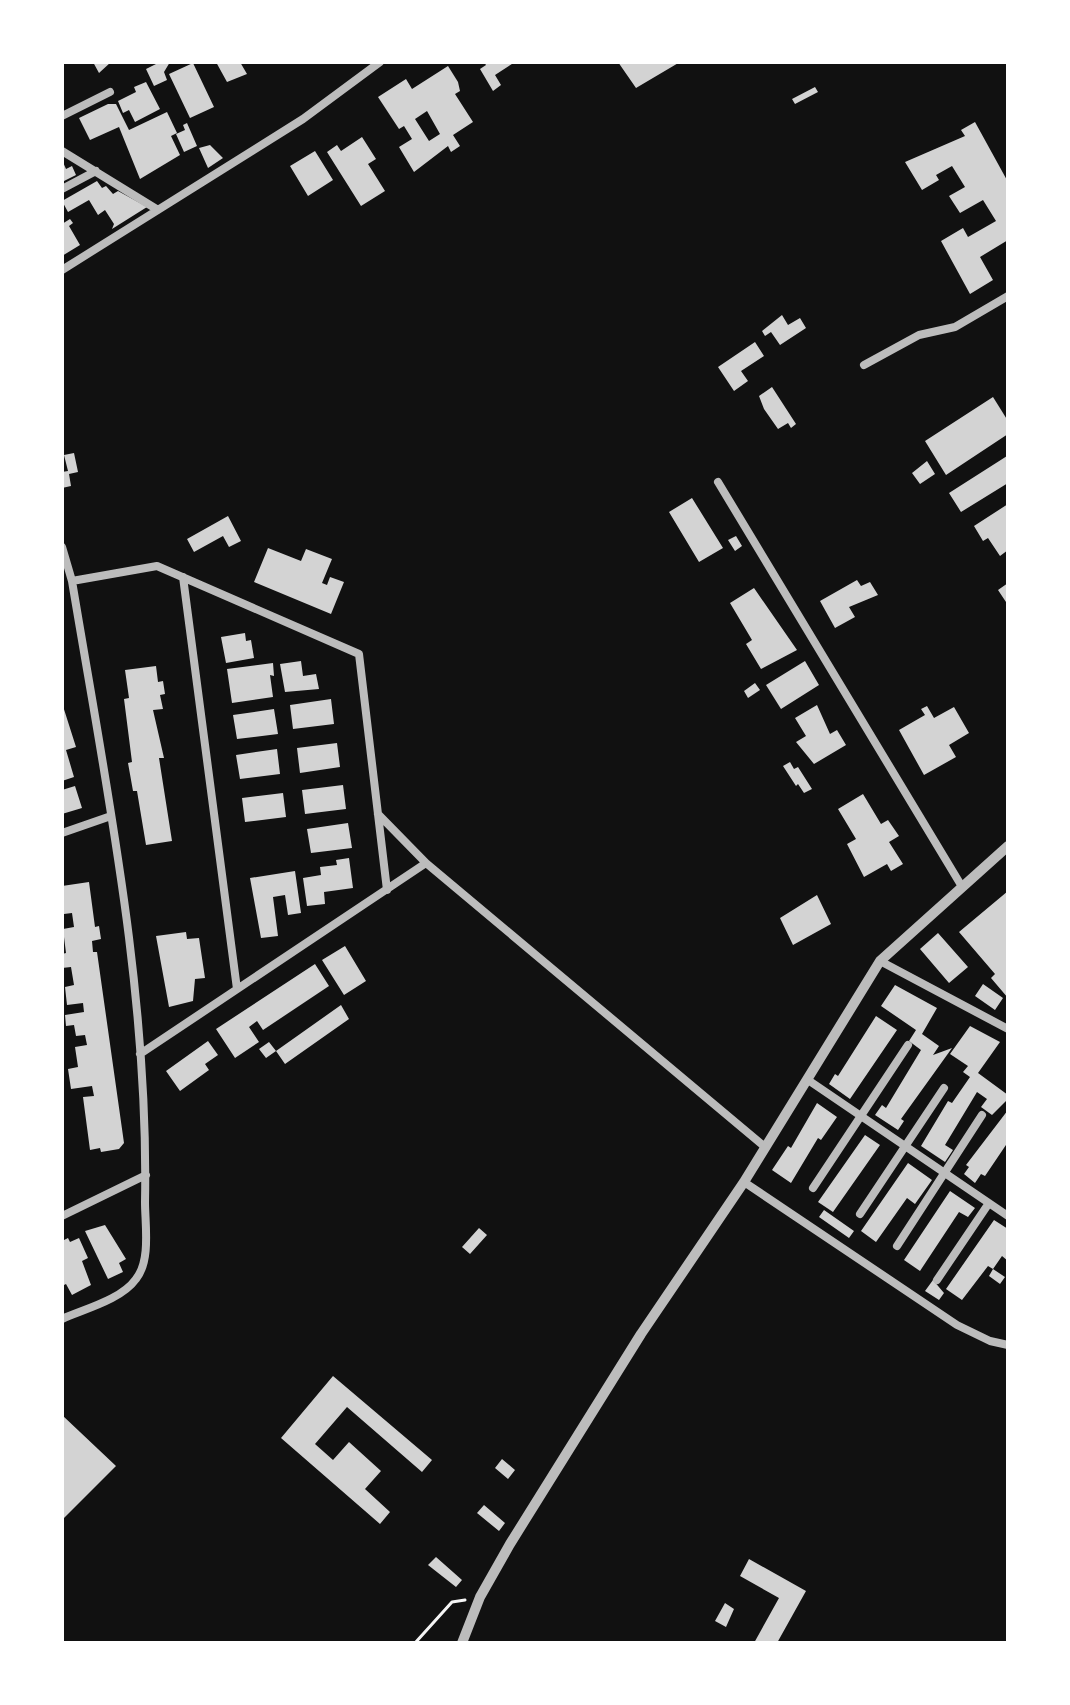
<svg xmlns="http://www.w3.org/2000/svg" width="1070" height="1705" font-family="'Work Sans',sans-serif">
<rect width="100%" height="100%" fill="#111"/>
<!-- building -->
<path fill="#d3d3d3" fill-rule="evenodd" d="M93,62H111L99,73Z
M160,62H170L164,72L167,80L154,86L146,69Z
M216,62H240L247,74L227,82Z
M484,62H515L495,75L501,85L493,91L480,69L486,65Z
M618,62H680L636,88Z
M193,63L214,107L190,118L169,74Z
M448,66L458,82L460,91L455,94L473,122L453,135L460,146L451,152L448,146L414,172L399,147L412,139L404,126L399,129L378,97L406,79L412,89ZM427,111L440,134L429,141L415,119Z
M146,82L160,109L135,122L129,110L123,113L118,101L136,92L134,87Z
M815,87L818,92L795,104L792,99Z
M108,104H116L129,130L167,112L177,133L171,136L180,155L140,179L119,127L90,140L79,118Z
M975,122L1008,182V240L980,257L993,280L970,294L941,241L963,228L968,237L996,221L983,200L960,213L949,196L965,187L952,166L936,175L939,180L922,190L905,162L965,136L961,130Z
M187,123L197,146L184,152L176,134L185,130L183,125Z
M362,137L376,159L368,164L385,191L361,206L327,152L337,145L341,151Z
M210,145L223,158L208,168L199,148Z
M315,151L333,180L308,196L290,166Z
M62,160L66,169L72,166L76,175L62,182Z
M97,181L102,188L106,186L113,194L118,191L147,207L112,229L114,224L105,210L98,215L89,200L68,212L62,201Z
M70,219L73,223L69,226L80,245L62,256V224Z
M782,315L788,325L800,318L806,328L780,345L771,332L765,336L762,331Z
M755,342L764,356L741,371L748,381L734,391L718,367Z
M772,387L796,424L791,428L788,423L778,429L764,409L759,396Z
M993,397L1008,421V434L946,475L925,441Z
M74,453L78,472L69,474L71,486L62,488V472L68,471L64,455Z
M1007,456L1008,483L961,512L949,493Z
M927,461L935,474L920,484L912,473Z
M692,498L723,548L699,562L669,512Z
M1008,504V550L1000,556L988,538L983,541L974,526Z
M228,516L241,541L229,547L223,536L194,552L187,539Z
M736,536L742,546L735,551L728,540Z
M268,548L301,561L306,549L332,559L322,583L327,585L330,577L344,582L331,614L254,582Z
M857,580L861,586L870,582L878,595L849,607L855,617L835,628L820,601Z
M1008,583V605L998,590Z
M754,588L797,650L761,669L746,644L752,640L730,603Z
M245,633L246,641L251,640L254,658L226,663L221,637Z
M301,661L303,676L316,674L319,689L285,692L280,664Z
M805,661L819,685L781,709L766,685Z
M273,663L274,676L270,675L273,697L232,703L227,669Z
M156,666L158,682L163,681L165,694L160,695L163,709L153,710L164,758H159L172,841L146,845L137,791H133L128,763L132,762L124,699L129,698L125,670Z
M755,683L760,690L748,698L744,691Z
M331,699L334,724L293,729L290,705Z
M62,703L76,747L66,750L74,777L62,781Z
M817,705L830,734L837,730L846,745L814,764L796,742L806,736L795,718Z
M927,706L934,718L954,707L969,733L949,745L956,757L924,775L899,730L925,715L921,709Z
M274,709L278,734L237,739L233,715Z
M337,743L340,767L300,773L297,748Z
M277,749L280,774L240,779L236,755Z
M790,762L794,769L798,767L812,789L804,793L798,784L796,786L783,766Z
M343,785L346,809L305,814L302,790Z
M75,786L82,808L62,814V790Z
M283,793L286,817L245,822L242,798Z
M863,794L881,824L888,820L899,836L889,842L903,864L891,871L887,864L864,877L847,844L856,839L838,809Z
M348,823L352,848L311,853L307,829Z
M349,858L353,888L324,892L325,904L307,906L303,878L321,875L320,867L337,865L336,860Z
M295,871L301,913L288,915L285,895L273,897L278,936L261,938L250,878Z
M89,882L95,927L99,926L101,939L92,941L93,952H97L124,1143L119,1149L101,1152L100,1148L90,1150L83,1097L94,1096L92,1086L71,1089L68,1069L78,1067L75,1047L87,1045L85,1035L76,1036L74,1025L66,1026L65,1015L84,1012L83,1003L67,1005L65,987L74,985L71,967L62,968V954L66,953L63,929L74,927L72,913L64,914L62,906V886Z
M1008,891V998L991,978L995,974L959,932Z
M817,895L831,924L793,945L780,918Z
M186,932L187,939L199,938L205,978L195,979L193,1001L169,1007L156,936Z
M938,933L968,967L949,983L920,949Z
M345,946L366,981L344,995L322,960Z
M315,964L329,986L263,1030L257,1021L249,1027L259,1042L235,1058L216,1029Z
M983,984L1003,998L995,1010L975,996Z
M895,985L937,1008L922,1034L939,1046L933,1055L952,1048L901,1119L904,1121L898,1130L875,1115L882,1105L886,1108L921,1050L909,1041L916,1030L881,1006Z
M341,1005L349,1019L285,1064L276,1051Z
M876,1016L897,1030L850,1099L829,1084L835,1074L838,1076Z
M970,1026L1000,1042L978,1073L1008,1095V1099L992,1115L981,1107L987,1099L977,1092L945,1145L953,1150L945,1162L921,1146L948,1101L952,1103L970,1077L963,1072L968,1066L950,1054Z
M208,1041L218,1055L205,1064L209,1070L180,1091L166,1071Z
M269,1042L276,1051L266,1058L259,1049Z
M817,1103L837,1117L821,1140L818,1138L791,1183L772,1170L788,1146L791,1148Z
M1008,1110V1142L985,1176L981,1174L975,1183L964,1174L969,1167L966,1165Z
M865,1135L880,1145L833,1212L818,1202Z
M908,1163L932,1180L915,1204L907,1198L876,1242L861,1231Z
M950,1191L975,1208L968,1217L959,1212L920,1271L904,1260Z
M824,1210L854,1231L849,1238L819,1217Z
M994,1220L1008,1229V1261L1002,1256L993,1269L988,1266L962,1300L946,1289Z
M105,1225L126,1259L119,1263L123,1272L108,1279L85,1231Z
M479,1228L487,1235L470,1254L462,1247Z
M68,1238L70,1242L79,1238L88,1258L82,1261L91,1285L72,1295L66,1284L62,1286V1241Z
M993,1269L1005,1277L1000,1284L989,1276Z
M933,1280L944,1293L939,1300L925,1291Z
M333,1376L432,1460L422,1472L347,1407L315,1444L333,1460L349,1442L381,1471L365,1489L390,1512L380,1524L281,1438Z
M62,1415L116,1466L62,1520Z
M502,1459L515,1470L508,1479L495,1468Z
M484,1505L505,1523L499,1531L477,1513Z
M436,1557L462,1580L456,1587L428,1565Z
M749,1559L806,1591L777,1643H754L779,1598L740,1576Z
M725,1603L734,1609L726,1627L715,1621Z"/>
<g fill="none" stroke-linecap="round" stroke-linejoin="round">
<!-- path -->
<path stroke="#f5f5f5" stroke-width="3" d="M415,1643L452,1602L465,1600"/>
<!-- minor -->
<path stroke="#bcbcbc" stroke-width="8" d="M62,116L110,92
M62,151L158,210
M62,189L96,171
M62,270L303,119L380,62
M864,365L919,335L955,327L1008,296
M718,482L961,885
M62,547L72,581C106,786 149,994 145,1202C145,1225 151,1260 136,1279C121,1300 84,1309 62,1319
M183,577L237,989
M72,581L157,566L359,654L387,890
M378,814L426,863L765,1147
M62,833L111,816
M880,961L1008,1029
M140,1054L426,863
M808,1080L1008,1216
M744,1182L957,1325L990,1341L1008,1345
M813,1188L908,1045
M860,1214L944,1088
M62,1216L146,1175
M897,1246L982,1115
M937,1280L989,1203"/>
<!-- tertiary -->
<path stroke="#bcbcbc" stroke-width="10" d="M462,1643L480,1597L510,1544L641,1334L744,1182L880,961L1008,846"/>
</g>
<!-- border -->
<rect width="1070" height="1705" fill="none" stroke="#ffffff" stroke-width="128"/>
</svg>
